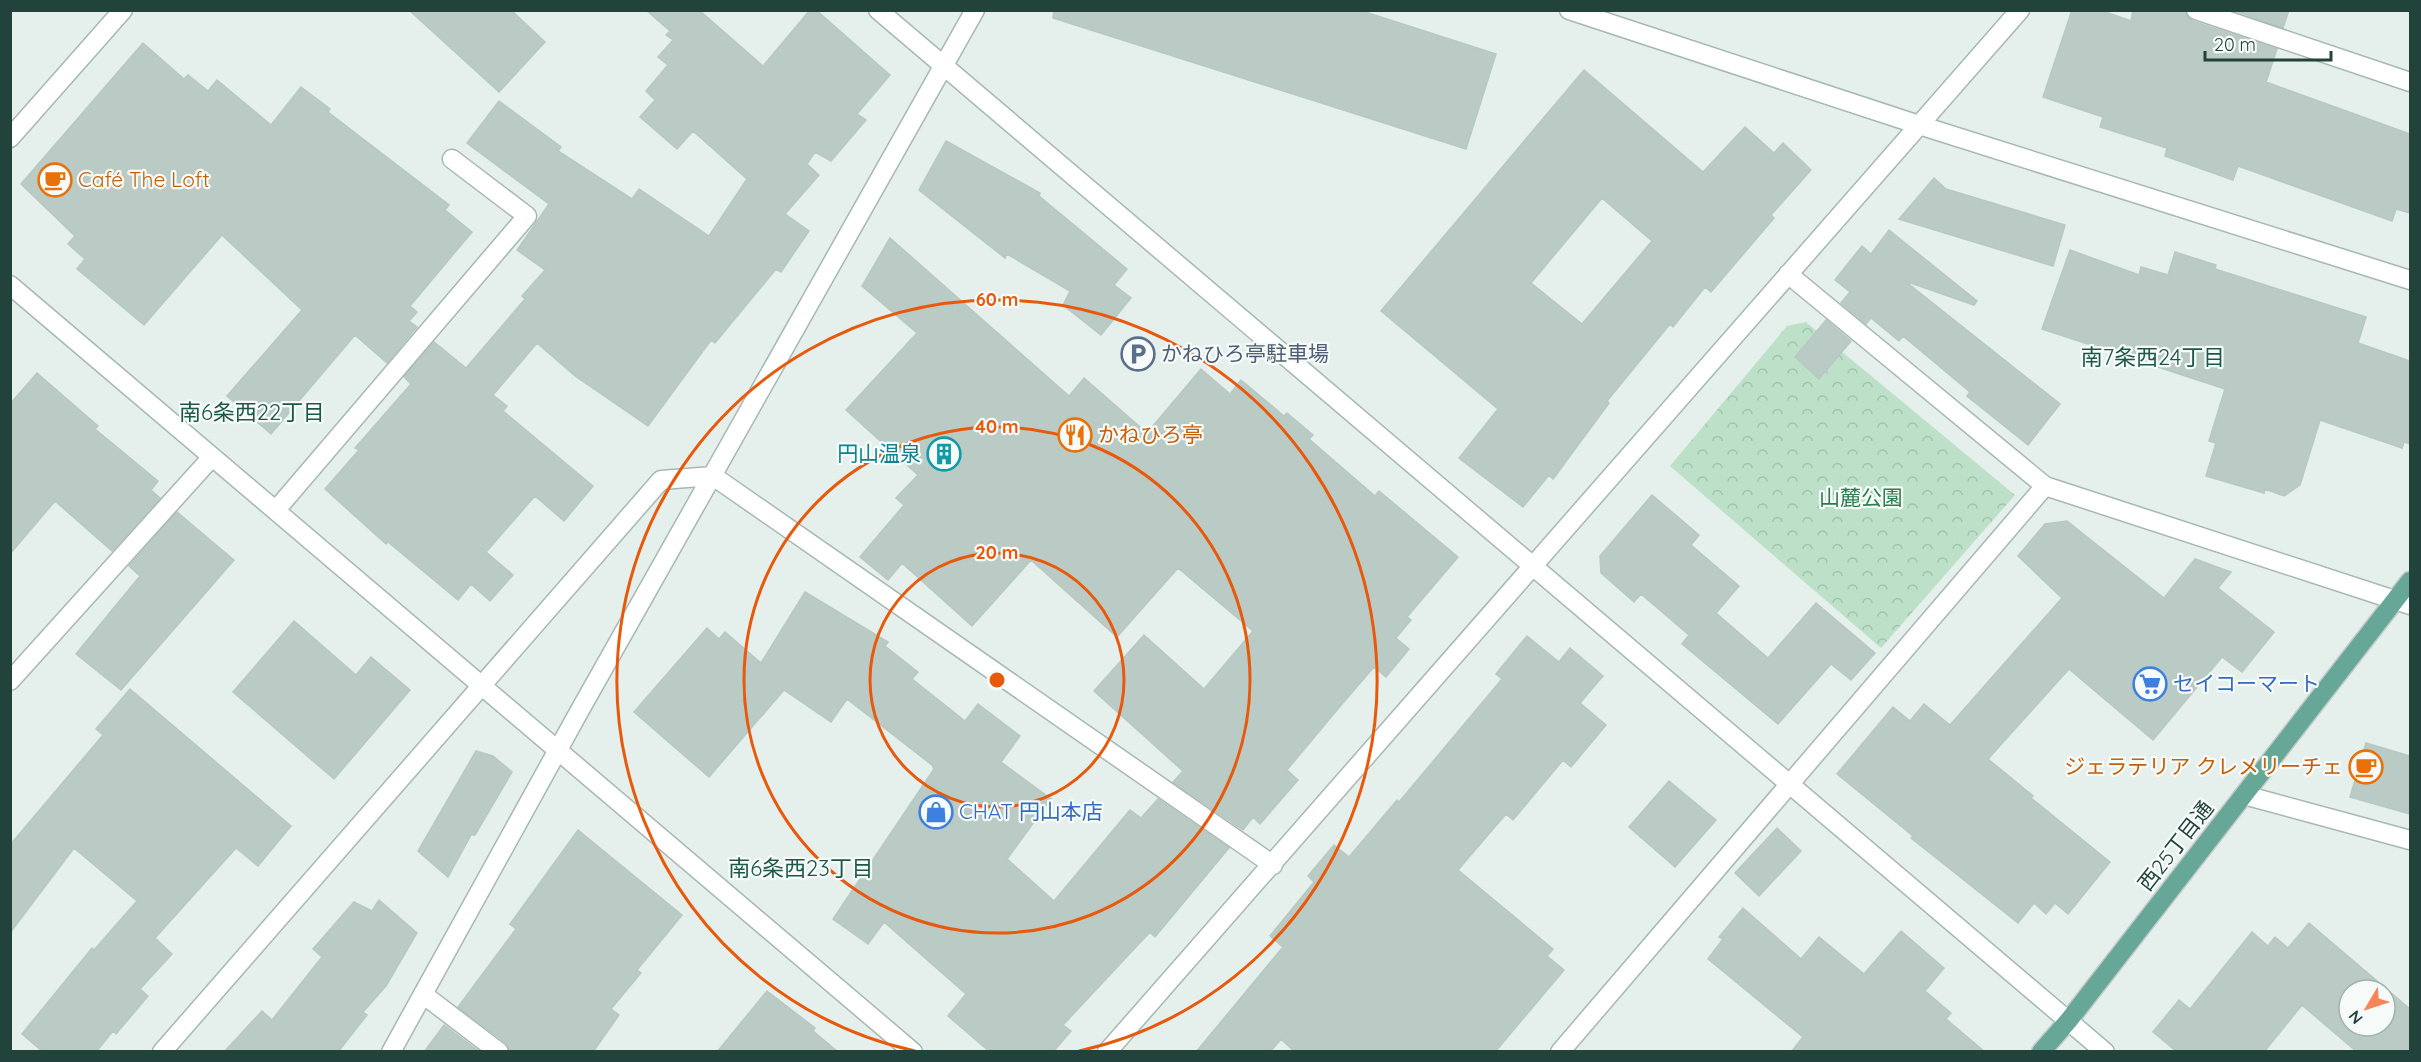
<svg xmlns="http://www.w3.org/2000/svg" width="2421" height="1062" font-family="Quicksand,'Noto Sans JP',sans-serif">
<defs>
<pattern id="park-crowns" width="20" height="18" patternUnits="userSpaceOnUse" patternTransform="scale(1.5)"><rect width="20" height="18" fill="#bde1c8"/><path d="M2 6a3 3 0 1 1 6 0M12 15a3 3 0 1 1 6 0" fill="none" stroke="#a2c2ad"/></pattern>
</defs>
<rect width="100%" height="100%" fill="#e5efeb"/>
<!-- park -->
<path fill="url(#park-crowns)" d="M1806,322L2015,495L1881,648L1670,466L1787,326Z"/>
<!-- building -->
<path fill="#bacac4" stroke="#b7c9c2" stroke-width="1.5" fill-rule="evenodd" d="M409,10H511L545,42L499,92Z
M646,10H699L763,66L810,10H816L890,75L857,114L866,120L831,161L815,152L807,164L819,175L785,214L809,231L781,272L776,269L715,343L711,340L648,426L575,376L537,343L493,395L507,406L503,411L593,486L564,521L535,496L486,552L513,575L490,601L471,584L458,600L388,542L386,544L325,489L359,450L355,448L411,384L404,377L434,342L466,368L525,299L522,296L545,270L517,250L549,204L467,143L499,101L561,147L558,151L632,199L639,189L709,236L747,179L693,131L677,149L640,117L655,100L646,91L668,65L658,57L673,40L666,35L670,31Z
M1054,10H1359L1496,54L1466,149L1053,18Z
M2072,10H2100L2131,21L2133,10H2185L2192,21L2277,49L2266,82L2410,134V213L2396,209L2392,221L2238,166L2233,180L2165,156L2167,148L2100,127L2103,117L2043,97Z
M2233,10H2289L2283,28Z
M143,43L184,79L188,75L208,91L217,80L271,125L301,87L330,109L328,112L449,205L445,210L472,232L410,306L417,312L409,321L417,327L387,363L355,335L271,434L227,396L302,310L222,235L144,325L77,269L85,259L68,244L75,236L21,184Z
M1584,70L1703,172L1745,127L1774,153L1783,143L1811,170L1771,215L1774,218L1711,292L1705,287L1673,327L1670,324L1607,401L1609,403L1553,479L1549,475L1523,507L1459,458L1498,409L1381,311ZM1602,198L1652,241L1582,324L1531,283Z
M946,141L1040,193L1039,196L1127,269L1114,285L1131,298L1101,335L1063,305L1070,291L1007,254L1005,258L919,190Z
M1934,178L1946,189L2065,225L2053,266L1899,219Z
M1889,230L1977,301L1974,305L1905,281L2060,404L2028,445L1967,396L1970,392L1903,336L1899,341L1871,318L1866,324L1841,303L1850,292L1835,280L1862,246L1871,254Z
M890,238L1069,396L1084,378L1147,433L1201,369L1230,394L1241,380L1284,416L1287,413L1313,435L1309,439L1375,496L1379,491L1458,557L1407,617L1411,620L1396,638L1409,649L1386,677L1374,667L1342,704L1287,770L1298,780L1260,824L1253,817L1243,830L1173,782L1183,771L1094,691L1144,635L1204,689L1253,631L1178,568L1117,637L1031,560L972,626L902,563L888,580L860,557L904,505L896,498L918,475L846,410L917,333L862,286Z
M2070,250L2139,275L2141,267L2168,275L2175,252L2216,265L2215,269L2366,317L2358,343L2410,361V444L2404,442L2402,448L2320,420L2300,485L2284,496L2265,489L2264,493L2206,476L2216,443L2209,441L2225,389L2042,329Z
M1826,320L1851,341L1819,379L1795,357Z
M37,373L98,426L95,429L158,481L151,490L160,498L112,551L55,501L10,554V404Z
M1652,495L1699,535L1691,545L1739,586L1716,613L1768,658L1816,603L1875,653L1851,680L1831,664L1778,724L1682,644L1689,635L1641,594L1634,602L1601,573L1600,556Z
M177,512L234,560L121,690L76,654L140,576L129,566Z
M2067,521L2164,598L2195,559L2231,572L2218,588L2274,632L2242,672L2222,657L2153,740L2069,669L1988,759L2033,796L2031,798L2110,862L2068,914L2055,903L2046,914L2034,903L2018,923L1911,838L1913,836L1837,774L1893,707L1910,721L1924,704L1950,725L2062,598L2018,556L2045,524Z
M805,592L888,642L885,646L918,672L912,679L965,721L978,704L1020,736L1001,762L1051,799L1007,859L1054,901L1130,810L1141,818L1158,799L1229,848L1155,937L1150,932L1063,1025L1071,1031L1053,1052H990L948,1016L966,994L884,922L868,944L833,919L934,769L932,765L847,699L831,722L784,690L709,777L634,712L707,628L719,639L725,632L761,663Z
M294,621L356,675L371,657L410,690L334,779L233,692Z
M1527,636L1559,662L1570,648L1603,676L1580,703L1606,725L1571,767L1563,760L1513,820L1506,814L1458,870L1553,949L1547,956L1564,970L1495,1052H1295L1281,1039L1270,1052H1196L1283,947L1270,936L1314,882L1308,876L1334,845L1349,857L1397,800L1399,802L1502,679L1496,674Z
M130,689L291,826L258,866L236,848L155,938L172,954L140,989L148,996L116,1034L113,1031L96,1052H43L22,1034L92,948L94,950L137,901L74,848L10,933V845L103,735L96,729Z
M2366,743L2410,756V814L2350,797Z
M476,751L493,756L512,772L475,835H471L448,877L418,851Z
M1669,781L1716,820L1675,867L1629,827Z
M1777,828L1801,851L1759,896L1735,873Z
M578,830L682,915L637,970L641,973L611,1009L619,1015L593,1052H510L506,1043L458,1007L516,929L510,924Z
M379,900L417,933L386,986L363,1012L367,1015L338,1052H224L262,1011L272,1020L322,957L313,949L354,902L372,911Z
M1743,908L1801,959L1819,937L1864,974L1901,931L1944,968L1925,991L1951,1013L1946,1019L1985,1052H1791L1803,1037L1708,959L1723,939L1719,937Z
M2309,923L2410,1009V1052H2357L2302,1005L2264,1052H2177L2153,1032L2179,1000L2190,1009L2252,932L2268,946L2275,937L2288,948ZM2349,990H2385V1026H2349Z
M767,991L815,1028L813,1031L838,1052H717Z
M444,1025L480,1052H424Z"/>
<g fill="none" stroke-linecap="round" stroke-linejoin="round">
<defs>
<path id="minor" d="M878,10L2105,1052
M1569,10L1919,125L2410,280
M2196,10L2410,82
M10,138L123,10
M1788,274L2045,486L2410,605
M10,285L913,1052
M276,510L527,216L452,159
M10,681L212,457
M2244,795L2410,840
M424,995L499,1052
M162,1052L661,480L713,476L1273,865
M391,1052L580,710L975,10
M1107,1052L2020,10
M1560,1052L2045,486"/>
<path id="major" d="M2041,1052L2069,1020L2410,581"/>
</defs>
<!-- minor casing -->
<use href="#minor" stroke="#a7b8b3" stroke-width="21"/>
<!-- major casing -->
<use href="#major" stroke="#c1cac8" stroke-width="21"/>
<!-- minor -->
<use href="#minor" stroke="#fff" stroke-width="18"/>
<!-- major -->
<use href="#major" stroke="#67a798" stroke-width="18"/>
</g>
<!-- distance rings -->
<g fill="none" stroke="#e8590c" stroke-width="3">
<circle cx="997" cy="680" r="127"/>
<circle cx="997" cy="680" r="253"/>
<path d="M915 1051A380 380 0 1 1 1079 1051"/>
</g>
<!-- icons -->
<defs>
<symbol id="cafe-ring" viewBox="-11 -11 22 22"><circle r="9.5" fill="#f6fbf9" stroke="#e8710a" stroke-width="1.5"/><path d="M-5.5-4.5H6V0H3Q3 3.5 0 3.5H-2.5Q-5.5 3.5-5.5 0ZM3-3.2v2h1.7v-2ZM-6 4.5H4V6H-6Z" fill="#e8710a"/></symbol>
<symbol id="parking-ring" viewBox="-11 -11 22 22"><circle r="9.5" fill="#f6fbf9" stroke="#5c6f8a" stroke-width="1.5"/><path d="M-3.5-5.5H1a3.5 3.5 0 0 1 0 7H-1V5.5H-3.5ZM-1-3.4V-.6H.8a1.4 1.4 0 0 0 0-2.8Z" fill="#5c6f8a"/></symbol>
<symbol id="restaurant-ring" viewBox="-11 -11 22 22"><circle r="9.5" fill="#f6fbf9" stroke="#e8710a" stroke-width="1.5"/><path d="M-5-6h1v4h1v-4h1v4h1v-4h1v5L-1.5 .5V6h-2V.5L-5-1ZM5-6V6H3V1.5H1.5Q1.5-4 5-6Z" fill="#e8710a"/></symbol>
<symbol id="building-ring" viewBox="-11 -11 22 22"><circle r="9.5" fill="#f6fbf9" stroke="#0f9aa8" stroke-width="1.5"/><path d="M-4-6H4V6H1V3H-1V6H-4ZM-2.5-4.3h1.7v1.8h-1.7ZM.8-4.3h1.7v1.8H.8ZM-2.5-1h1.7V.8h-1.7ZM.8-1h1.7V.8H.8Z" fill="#0f9aa8"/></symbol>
<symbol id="supermarket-ring" viewBox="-11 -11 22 22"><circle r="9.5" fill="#f6fbf9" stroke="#3f7fe0" stroke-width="1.5"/><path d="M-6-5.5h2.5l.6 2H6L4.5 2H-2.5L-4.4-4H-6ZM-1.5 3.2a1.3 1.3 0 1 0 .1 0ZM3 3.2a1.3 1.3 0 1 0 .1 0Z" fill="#3f7fe0"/></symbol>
<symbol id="shop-ring" viewBox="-11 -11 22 22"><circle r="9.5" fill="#f6fbf9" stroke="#3f7fe0" stroke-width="1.5"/><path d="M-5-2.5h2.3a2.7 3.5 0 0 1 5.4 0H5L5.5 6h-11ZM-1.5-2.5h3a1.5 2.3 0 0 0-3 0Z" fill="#3f7fe0"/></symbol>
</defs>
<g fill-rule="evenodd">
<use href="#cafe-ring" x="36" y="161" width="38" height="38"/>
<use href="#parking-ring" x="1119" y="335" width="38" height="38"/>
<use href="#restaurant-ring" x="1056" y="416" width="38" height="38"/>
<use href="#building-ring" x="925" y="435" width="38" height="38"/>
<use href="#supermarket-ring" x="2131" y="665" width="38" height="38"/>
<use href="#cafe-ring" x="2347" y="748" width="38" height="38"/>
<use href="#shop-ring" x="917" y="793" width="38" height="38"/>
</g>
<g text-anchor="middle" stroke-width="4.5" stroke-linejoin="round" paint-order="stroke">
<!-- food labels -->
<g font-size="21" fill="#c56008" stroke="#f6fbf9" text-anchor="start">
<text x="78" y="187">Café The Loft</text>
<text x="1098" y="442">かねひろ亭</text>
<text x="2343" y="774" text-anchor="end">ジェラテリア クレメリーチェ</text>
</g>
<!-- service labels -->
<g font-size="21" fill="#4e5e75" stroke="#f6fbf9" text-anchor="start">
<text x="1161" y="361">かねひろ亭駐車場</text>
</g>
<!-- culture labels -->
<g font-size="21" fill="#0d838f" stroke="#f6fbf9" text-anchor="end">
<text x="921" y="461">円山温泉</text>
</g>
<!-- park labels -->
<g font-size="21" fill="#2a7d4c" stroke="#f6fbf9">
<text x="1861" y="505">山麓公園</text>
</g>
<!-- shop labels -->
<g font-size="21" fill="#366cbe" stroke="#f6fbf9" text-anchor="start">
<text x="2173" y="691">セイコーマート</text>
<text x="959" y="819">CHAT 円山本店</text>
</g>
<!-- street labels -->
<g font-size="21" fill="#22433b" stroke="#f6fbf9">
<text transform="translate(2176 846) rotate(-52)" y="7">西25丁目通</text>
</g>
<!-- neighbourhood labels -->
<g font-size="22" fill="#1d574a" stroke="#f6fbf9">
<text x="2153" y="365">南7条西24丁目</text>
<text x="252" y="420">南6条西22丁目</text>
<text x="801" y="876">南6条西23丁目</text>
</g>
</g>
<circle cx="997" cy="680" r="9" fill="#e8590c" stroke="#f6fbf9" stroke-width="3"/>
<g font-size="18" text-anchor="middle" font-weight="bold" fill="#e8590c" stroke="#f6fbf9" stroke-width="4.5" stroke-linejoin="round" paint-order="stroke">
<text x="997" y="306">60 m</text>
<text x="997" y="433">40 m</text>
<text x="997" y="559">20 m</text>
</g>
<!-- border -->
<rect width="2421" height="1062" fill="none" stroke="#22433b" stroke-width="24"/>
<!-- north arrow -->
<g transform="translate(2367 1008) rotate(231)"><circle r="28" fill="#f6fbf9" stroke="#a1b1ad" stroke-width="1.5"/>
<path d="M0-4.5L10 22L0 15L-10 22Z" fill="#fa8358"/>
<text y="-9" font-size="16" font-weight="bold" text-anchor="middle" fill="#22433b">N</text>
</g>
<!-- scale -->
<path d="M2205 51v9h126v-9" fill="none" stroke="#22433b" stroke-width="3"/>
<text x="2214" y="51" font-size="18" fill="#22433b" stroke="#f6fbf9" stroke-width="4.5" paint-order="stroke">20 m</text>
</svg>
